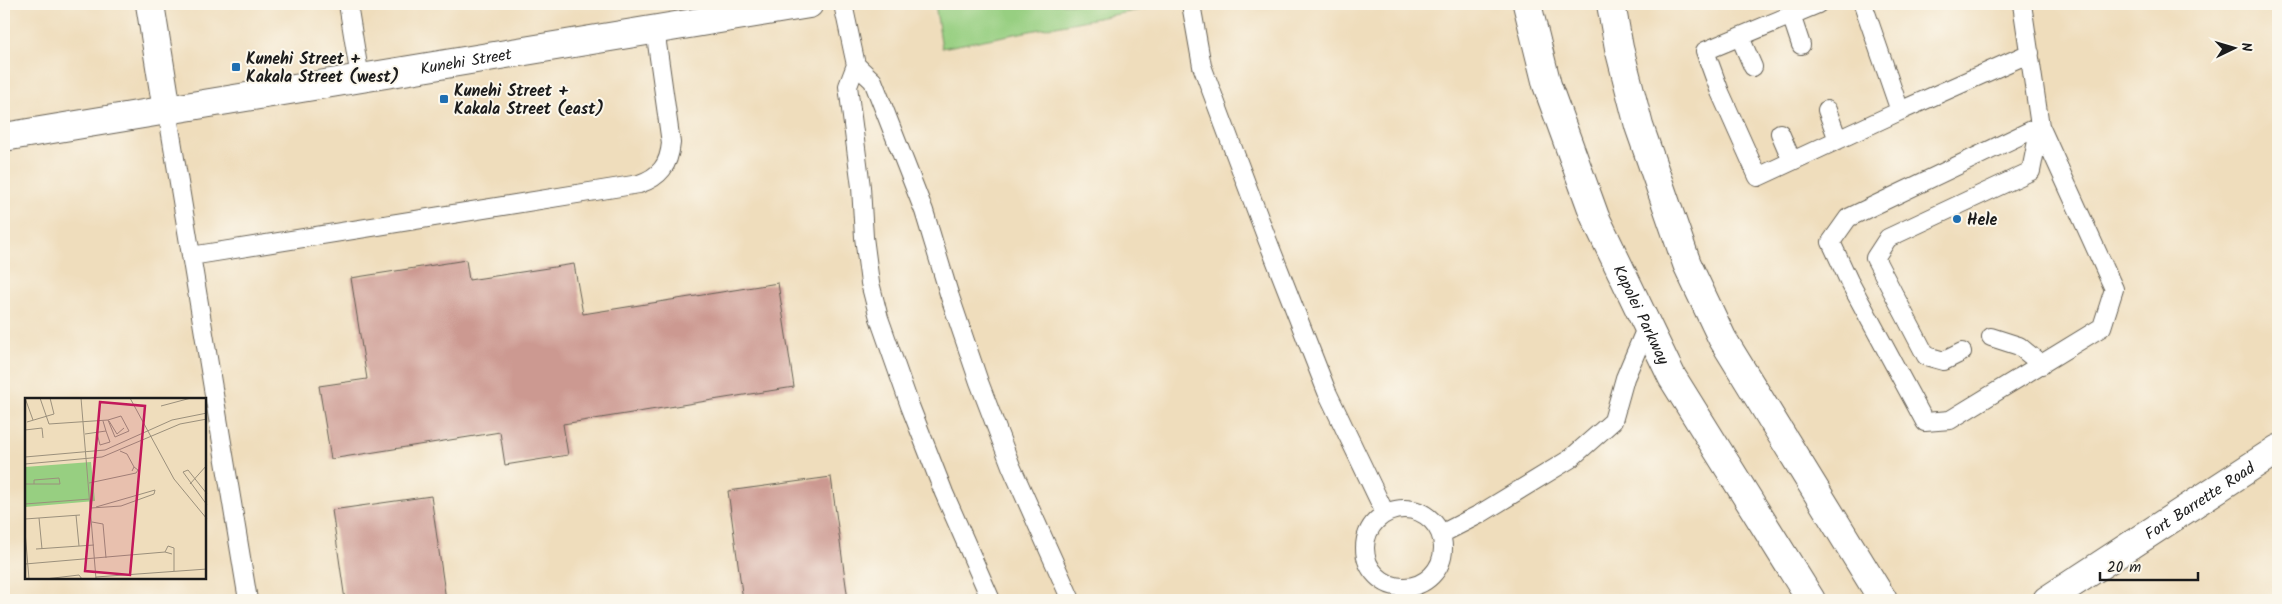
<svg xmlns="http://www.w3.org/2000/svg" width="2282" height="604" font-family="Kalam,sans-serif">
<rect width="100%" height="100%" fill="#fbf7ec"/>
<filter id="ink" filterUnits="userSpaceOnUse"><feTurbulence type="fractalNoise" baseFrequency=".02" numOctaves="2"/><feDisplacementMap in="SourceGraphic" scale="10" xChannelSelector="R" yChannelSelector="G"/><feConvolveMatrix kernelMatrix="1 2 1 2 8 2 1 2 1" color-interpolation-filters="sRGB"/></filter>
<filter id="wash" filterUnits="userSpaceOnUse"><feTurbulence type="fractalNoise" baseFrequency=".0096" numOctaves="4" result="noise"/><feDisplacementMap in="SourceGraphic" scale="20" xChannelSelector="R" yChannelSelector="G"/><feGaussianBlur stdDeviation="1.12" result="paint"/><feColorMatrix in="noise" values="0 0 0 0 0 0 0 0 0 0 0 0 0 0 0 0 0 1.4 0 .05"/><feComposite in="paint" operator="in"/></filter>
<g filter="url(#wash)">
<rect width="100%" height="100%" fill="#efddbc"/>
<!-- green -->
<path fill="#97cf81" stroke="#5a764e" d="M935,4H1170L942,48Z"/>
<g id="blocks">
<!-- building -->
<path fill="#cc9991" d="M466,260L469,280L574,264L583,314L778,283L794,387L563,424L568,455L505,465L500,432L331,459L319,386L367,379L351,278Z
M831,477L848,600H743L728,491Z
M431,496L446,600H345L332,510Z"/>
</g>
</g>
<g filter="url(#ink)">
<use href="#blocks" fill-opacity="0" stroke="#666054" stroke-width="1"/>
<g fill="none" stroke-linecap="round" stroke-linejoin="round">
<defs>
<path id="lane" d="M348,4L360,78
M843,4L856,65L873,81L924,211L950,297L979,382L1011,466L1071,600
M1191,4L1202,66L1267,239L1327,392L1385,513
M1818,4L1705,51L1720,92L1758,177L1900,111
M1863,4L1900,111L2030,53
M2022,4L2040,126L2114,289L2102,327L1950,420L1925,422L1849,281L1831,242L1848,218L2040,126
M1791,15L1801,45
M1740,37L1753,67
M856,65L848,86L861,187L864,237L870,283L879,318L910,406L944,493L991,600
M167,110L248,600
M1827,110L1838,140
M1780,133L1792,161
M191,256L639,184C660,177 669,165 671,143L655,29
M1991,337L2019,346L2042,365
M1962,352L1944,361L1926,356L1875,258L1888,238L2031,171L2040,126
M1365 548a39 39 0 1 1 78 0a39 39 0 1 1-78 0Z
M1441,534L1480,514L1570,459L1613,421L1625,378L1647,326"/>
<g id="street">
<path d="M150,4L167,110"/>
<path id="s1" d="M4,137L809,4"/>
</g>
<g id="secondary">
<path id="s2" d="M1527,4L1547,85L1595,217L1672,377L1811,600"/>
<path d="M1611,4L1619,48L1639,126L1687,264L1722,338L1883,600"/>
<path id="s3" d="M2047,600L2278,449"/>
</g>
</defs>
<!-- lane casing -->
<use href="#lane" stroke="#666054" stroke-width="20"/>
<!-- street casing -->
<use href="#street" stroke="#666054" stroke-width="30"/>
<!-- secondary casing -->
<use href="#secondary" stroke="#666054" stroke-width="30"/>
<!-- lane -->
<use href="#lane" stroke="#fff" stroke-width="18"/>
<!-- street -->
<use href="#street" stroke="#fff" stroke-width="28"/>
<!-- secondary -->
<use href="#secondary" stroke="#fff" stroke-width="28"/>
</g>
</g>
<!-- markers -->
<g fill="#1f6fb2" stroke="#fbf7ec" stroke-width="2">
<rect x="231" y="62" width="10" height="10" rx="2.5"/>
<rect x="439" y="94" width="10" height="10" rx="2.5"/>
<circle cx="1957" cy="219" r="5"/>
</g>
<g text-anchor="middle" stroke-width="4" stroke-linejoin="round" paint-order="stroke">
<!-- poi labels -->
<g font-size="16" font-weight="bold" fill="#1c1c1c" stroke="#fbf7ec" text-anchor="start">
<text x="246" y="64">Kunehi Street +<tspan x="246" dy="18">Kakala Street (west)</tspan></text>
<text x="454" y="96">Kunehi Street +<tspan x="454" dy="18">Kakala Street (east)</tspan></text>
<text x="1967" y="225">Hele</text>
</g>
<!-- street labels -->
<g font-size="16" fill="#1c1c1c" stroke="#fbf7ec">
<text dy="6" stroke="none"><textPath href="#s1" startOffset="468">Kunehi Street</textPath></text>
<text dy="6" stroke="none"><textPath href="#s2" startOffset="332">Kapolei Parkway</textPath></text>
<text dy="6" stroke="none"><textPath href="#s3" startOffset="182">Fort Barrette Road</textPath></text>
</g>
</g>
<!-- overview -->
<g transform="translate(25 398)">
<rect width="181" height="181" fill="#efddbc"/>
<path d="M66,64L70,103L0,109V69Z" fill="#97cf81"/>
<path fill="none" stroke="#9b907c" stroke-width="1" d="M0,0L8,22M15,0L24,26L83,22L96,18L104,33L90,39L83,22M56,0L71,181M105,0L149,81L182,121M136,8L166,0M84,23L92,36L99,30M2,24L29,16L25,0M0,32L17,30L18,40M72,35L75,47L85,44L81,33M60,36L81,33L78,23M95,53L102,56L109,69M0,59L80,52L147,22L182,15M0,66L77,59L155,26L182,21M64,85L111,75L113,72L109,69L107,73M0,86H35L34,80L9,82V86M165,86L182,67M182,96L163,72L158,74L182,107M0,106L65,101M71,109L130,92M66,110L96,108L129,96L130,92M51,117L54,148M14,120L17,151M0,121L55,117M67,124L78,126L81,160M0,133L4,181M11,151L69,147M140,154L143,148L149,150V173M0,166L140,154L147,156M71,179L182,171M20,181L54,177L57,181"/>
<path fill="#c2185b" fill-opacity="0.15" stroke="#c2185b" stroke-width="2.5" d="M75,4L120,8L105,177L60,173Z"/>
<rect width="181" height="181" fill="none" stroke="#1c1c1c" stroke-width="2.5"/>
</g>
<!-- margin -->
<rect width="2282" height="604" fill="none" stroke="#fbf7ec" stroke-width="20"/>
<!-- north arrow -->
<g transform="translate(2234 48) rotate(85)" stroke="#fbf7ec" stroke-width="4" paint-order="stroke">
<path d="M0-4L9 19L0 12L-9 19Z" fill="#1c1c1c"/>
<text y="-8" font-size="14" font-weight="bold" text-anchor="middle" fill="#1c1c1c">N</text>
</g>
<!-- scale -->
<path d="M2100 572v8h98v-8" fill="none" stroke="#1c1c1c" stroke-width="2.5"/>
<text x="2107" y="572" font-size="15" fill="#1c1c1c" stroke="#fbf7ec" stroke-width="4" paint-order="stroke">20 m</text>
</svg>
